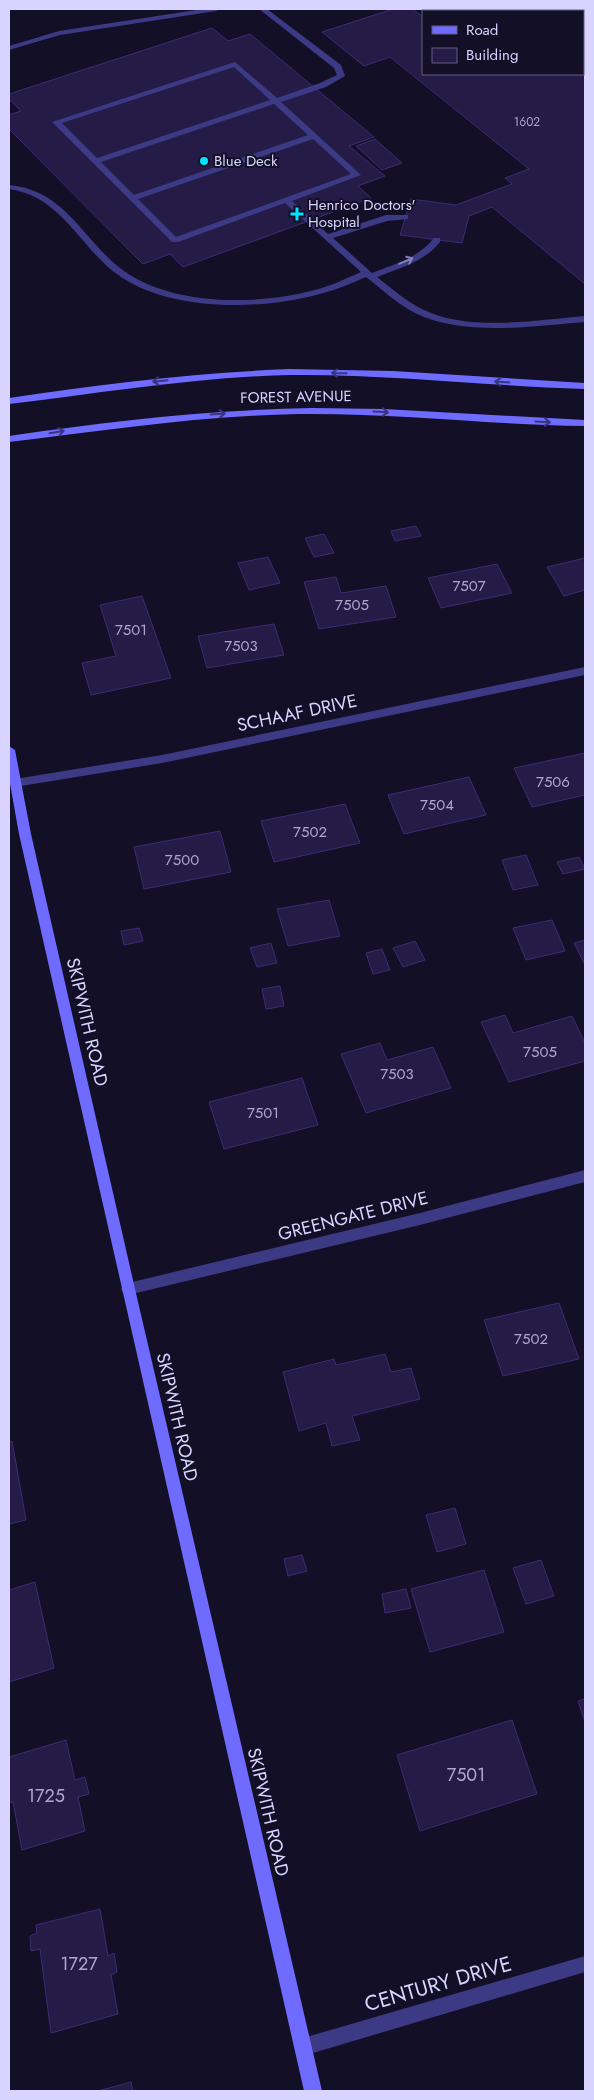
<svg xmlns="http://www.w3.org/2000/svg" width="594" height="2100" font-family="Jost,sans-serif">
<rect width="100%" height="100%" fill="#130f26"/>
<!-- building -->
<path fill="#241b47" stroke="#3b2d73" d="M393,9H412L423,17V74H583V11H491L488,9H585V284L492,207L469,216L462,243L400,235L411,199L456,205L512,184L505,178L529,169L390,57L364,66L322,32Z
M212,28L228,41L250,34L374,137L349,146L385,176L358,186L371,198L183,267L170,254L143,264L9,129V115L21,111L9,99V94Z
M375,139L402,163L382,170L356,146Z
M416,526L421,536L395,541L391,531Z
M324,534L334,553L314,557L305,538Z
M268,557L280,583L249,590L238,563Z
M585,558V590L564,596L547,567Z
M497,564L512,593L441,608L428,578Z
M336,577L341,593L386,586L396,617L319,629L304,582Z
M142,596L171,678L91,695L82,663L116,656L100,605Z
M274,624L284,655L207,668L198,636Z
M585,753V795L532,807L514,768Z
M469,777L486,815L404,834L388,795Z
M345,804L360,843L274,862L261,821Z
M220,831L231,872L144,889L134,847Z
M526,855L538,885L513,890L502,860Z
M579,857L585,869L563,874L557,862Z
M329,900L340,936L288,946L277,909Z
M552,920L565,951L526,960L513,928Z
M139,928L143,941L124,945L121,931Z
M585,940V965L574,943Z
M415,941L425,960L403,967L393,948Z
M271,943L277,963L257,967L250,948Z
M382,949L390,970L373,974L366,953Z
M280,986L284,1006L266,1009L262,989Z
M505,1015L513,1033L572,1016L585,1043V1061L509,1082L481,1022Z
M380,1043L387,1060L433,1047L451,1088L366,1113L341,1054Z
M302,1078L318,1125L224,1149L209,1102Z
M559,1303L579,1359L503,1376L484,1320Z
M385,1354L391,1372L411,1368L420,1399L352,1416L360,1440L332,1446L326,1423L299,1431L283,1372L334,1359L336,1365Z
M12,1441L26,1520L9,1524V1442Z
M455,1508L466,1544L437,1552L426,1515Z
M302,1555L307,1571L288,1576L284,1559Z
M541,1560L554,1596L526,1604L513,1568Z
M484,1570L504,1632L430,1652L411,1589Z
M35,1582L54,1668L9,1682V1590Z
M406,1589L411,1608L385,1613L382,1594Z
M585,1699V1722L578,1701Z
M512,1720L537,1794L420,1831L397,1755Z
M66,1740L75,1780L85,1777L89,1794L78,1797L85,1831L22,1850L13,1802L9,1803V1757Z
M100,1909L108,1956L114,1953L117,1972L111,1975L118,2014L51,2033L40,1949L31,1951L30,1936L37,1933L36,1925Z
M131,2082L133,2091H98Z"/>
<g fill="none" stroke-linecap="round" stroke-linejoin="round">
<!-- lane -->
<path fill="#3d3a85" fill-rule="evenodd" d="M203,9H220L216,11L60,35L9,50V46L59,31Z
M259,9H267L341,65L345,76L326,87L281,102L361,175L292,201L328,234L386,215H408V219L387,221L333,238L372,273C395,264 418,258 434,238H440V242C424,262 400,268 377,277C392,289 407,302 424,310C470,332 536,320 585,316V322C534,326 463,337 415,313C397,304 382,289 366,277C350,284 333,291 316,295C255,311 158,312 108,267C75,237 57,196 9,189V185C62,190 79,232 115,264C163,306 252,306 311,291C329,287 345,279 361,272L285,203L178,242H172L52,122L235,62L277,98L320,83L337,75L334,68ZM234,67L270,100L97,158L62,123ZM274,104L308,135L134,195L101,162ZM313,139L351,174L176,237L138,199Z"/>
<!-- street -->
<path fill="#3d3a85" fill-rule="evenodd" d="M585,667V675L162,763L15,787L9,783L15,779L162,755Z
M585,1170V1182L420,1225L128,1295L123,1293L121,1289L123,1285L128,1283L420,1213Z
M585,1956V1972L303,2056L297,2053L294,2047L297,2041L303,2038Z"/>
<!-- secondary -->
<path fill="#6f6bff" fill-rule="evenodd" d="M289,369L393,371L585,383V389C487,386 389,374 291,375C196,377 103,393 9,404V398C102,384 195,373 289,369Z
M312,408L384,409L585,420V426C494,425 404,414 313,414C211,414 110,430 9,442V436C110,421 210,410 312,408Z
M9,746L15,750L31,834L135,1289L322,2091H304L19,834L9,778Z"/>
</g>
<!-- one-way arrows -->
<defs><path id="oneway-shaft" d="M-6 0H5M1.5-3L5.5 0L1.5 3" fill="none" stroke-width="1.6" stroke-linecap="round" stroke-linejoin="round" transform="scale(1.25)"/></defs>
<use stroke="#837fbc" href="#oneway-shaft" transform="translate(406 261) rotate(-23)"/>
<g stroke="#38347d">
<use href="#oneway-shaft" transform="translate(339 373) rotate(-179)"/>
<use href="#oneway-shaft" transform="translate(160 381) rotate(174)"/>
<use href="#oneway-shaft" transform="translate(502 382) rotate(-176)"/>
<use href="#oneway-shaft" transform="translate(381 412) rotate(3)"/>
<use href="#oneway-shaft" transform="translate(218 414) rotate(-4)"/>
<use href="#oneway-shaft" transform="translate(543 422) rotate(3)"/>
<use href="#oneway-shaft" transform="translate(57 432) rotate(-9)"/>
</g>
<!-- markers -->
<g fill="#00e5ff" stroke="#130f26" stroke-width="2">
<circle cx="204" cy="161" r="5"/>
<path d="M294.5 206.5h5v5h5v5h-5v5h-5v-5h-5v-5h5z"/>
</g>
<g text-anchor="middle" stroke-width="4" stroke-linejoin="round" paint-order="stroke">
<!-- far-number labels -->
<g font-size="12" fill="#aca6d1">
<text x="527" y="126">1602</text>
</g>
<!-- far-poi labels -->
<g font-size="15" fill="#d9d4ff" stroke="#130f26" text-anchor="start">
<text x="214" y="166">Blue Deck</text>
<text x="308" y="210">Henrico Doctors'<tspan x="308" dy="17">Hospital</tspan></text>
</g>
<!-- far-street labels -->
<g font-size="15" fill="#d9d4ff" stroke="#130f26">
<text transform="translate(296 397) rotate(-1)" y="5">FOREST AVENUE</text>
</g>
<!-- number labels -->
<g font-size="15" fill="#aca6d1">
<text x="469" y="591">7507</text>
<text x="352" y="610">7505</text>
<text x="131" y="635">7501</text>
<text x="241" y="651">7503</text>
<text x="553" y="787">7506</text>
<text x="437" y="810">7504</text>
<text x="310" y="837">7502</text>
<text x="182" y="865">7500</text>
<text x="540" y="1057">7505</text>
<text x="397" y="1079">7503</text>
<text x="263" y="1118">7501</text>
<text x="531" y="1344">7502</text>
</g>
<!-- street labels -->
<g font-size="18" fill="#d9d4ff" stroke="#130f26">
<text transform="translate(297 713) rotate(-12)" y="6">SCHAAF DRIVE</text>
<text transform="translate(87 1022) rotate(77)" y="6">SKIPWITH ROAD</text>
<text transform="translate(353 1216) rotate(-14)" y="6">GREENGATE DRIVE</text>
<text transform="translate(177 1417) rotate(77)" y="6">SKIPWITH ROAD</text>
<text transform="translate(268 1812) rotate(77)" y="6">SKIPWITH ROAD</text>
</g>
<!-- near-number labels -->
<g font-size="18" fill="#aca6d1">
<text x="466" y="1781">7501</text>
<text x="46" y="1802">1725</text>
<text x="79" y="1970">1727</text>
</g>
<!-- near-street labels -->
<g font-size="21" fill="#d9d4ff" stroke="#130f26">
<text transform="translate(438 1984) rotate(-16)" y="7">CENTURY DRIVE</text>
</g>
</g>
<!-- border -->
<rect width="594" height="2100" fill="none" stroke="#d9d4ff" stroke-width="20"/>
<!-- legend -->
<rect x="422" y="10" width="162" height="65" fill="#130f26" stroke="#625e7d"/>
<rect x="432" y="26" width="25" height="8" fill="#6f6bff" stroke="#625e7d"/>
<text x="466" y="35" font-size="15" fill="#d9d4ff">Road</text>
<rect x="432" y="48" width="25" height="15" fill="#241b47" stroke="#625e7d"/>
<text x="466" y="60" font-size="15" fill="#d9d4ff">Building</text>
</svg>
